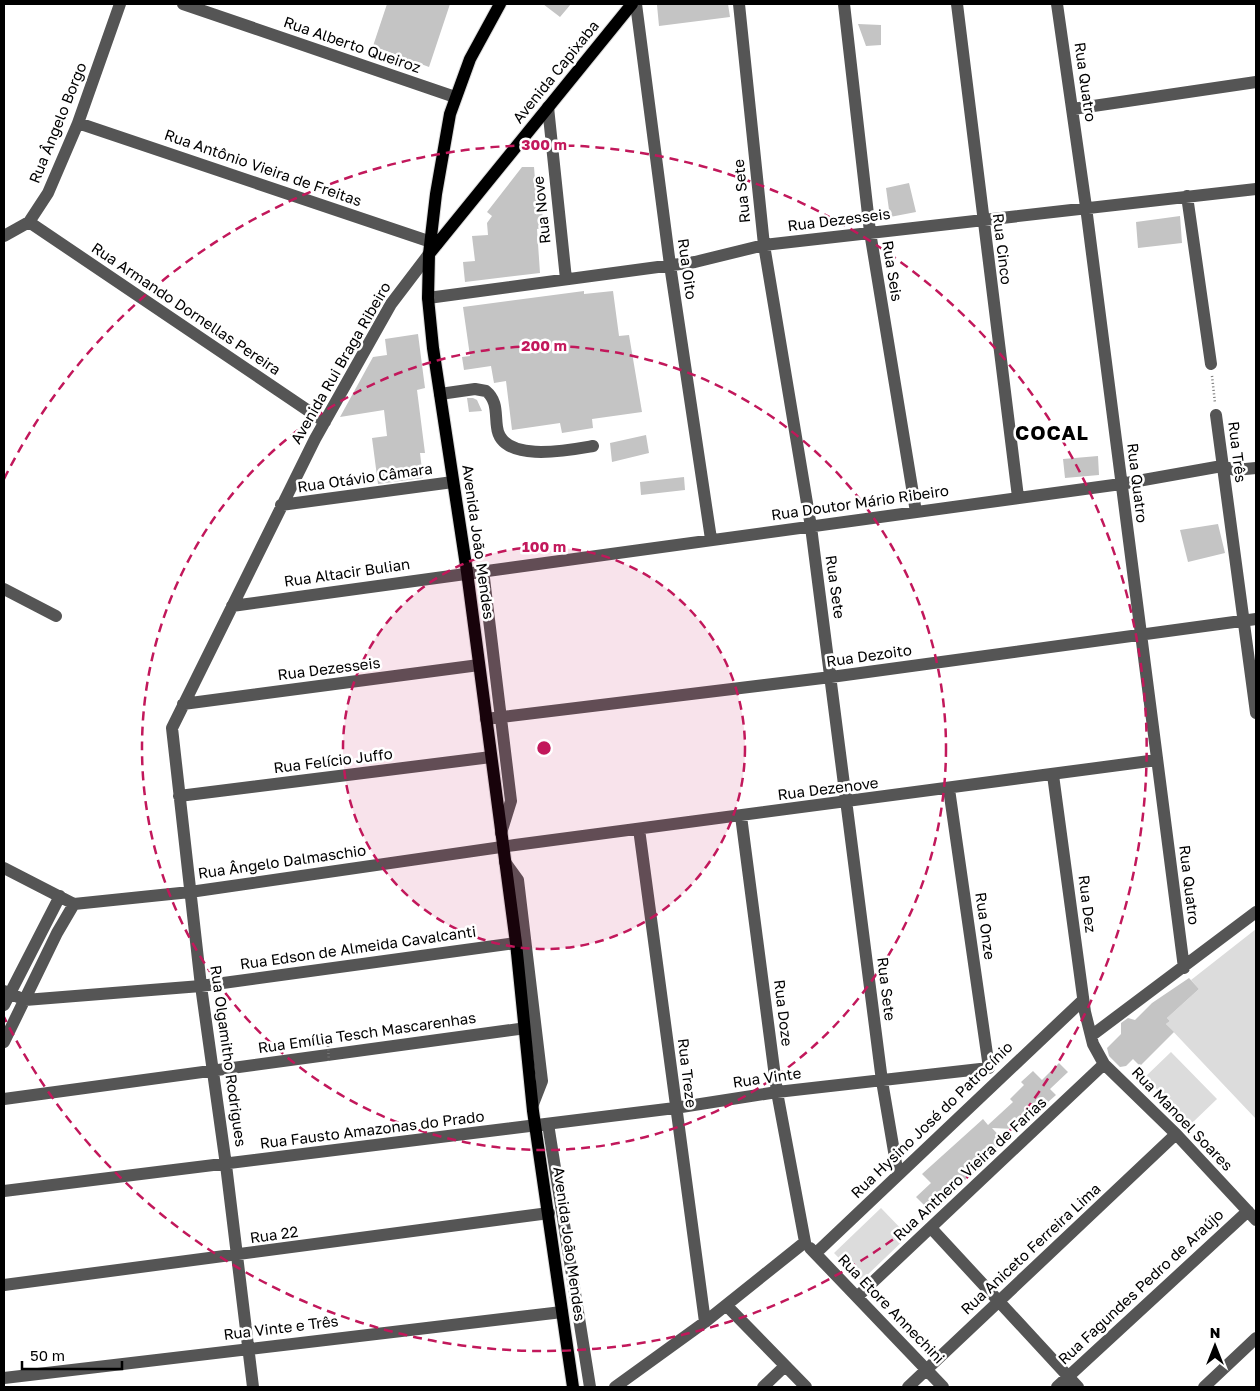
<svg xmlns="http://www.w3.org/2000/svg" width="1260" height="1391" font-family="'Golos Text',sans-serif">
<rect width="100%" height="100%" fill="#fff"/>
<!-- green -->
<path fill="#dcdcdc" d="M1256,929V1119L1166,1024L1170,1021L1167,1018L1199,989L1191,980Z
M1171,1052L1217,1099L1191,1124L1145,1077Z
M881,1208L908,1236L861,1281L834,1253Z"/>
<!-- building -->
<path fill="#c4c4c4" d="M387,4H450L429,67L373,46Z
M543,4H571L560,17Z
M669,4H728L730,17L659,26L657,5Z
M858,24L881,25V45L866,46Z
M522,167H534L537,204H542L543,228L537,229L540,273L465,282L463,262L475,261L472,236L488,235L487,223L492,216L487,212Z
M909,183L916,212L890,217L886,188Z
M1180,216L1182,243L1138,248L1136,222Z
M584,291V294L613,291L619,336L629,335L642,412L592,419L593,428L562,433L560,423L512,430L506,381L494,383L491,366L464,370L462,357L470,356L463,307Z
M418,334L425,388L417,390L425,453H420L423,478L378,484L372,438L387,436L384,410L340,417L373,357L387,355L385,339Z
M467,398H473L477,400L482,411L469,412Z
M646,435L649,453L612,462L610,443Z
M1098,456L1099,475L1065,478L1063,459Z
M684,477L685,490L641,495L640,482Z
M1218,524L1225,553L1188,562L1180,530Z
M1189,978L1199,989L1167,1018L1170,1021L1166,1024L1174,1032L1140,1066L1133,1059L1126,1066L1120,1067L1109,1056L1107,1048L1121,1034V1023L1128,1018L1135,1020L1152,1003Z
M1059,1063L1068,1072L1050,1089L1056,1095L1029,1119L1027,1116L1014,1129L992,1128L1004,1141L932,1213L916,1197L931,1183L922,1174L983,1119L988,1125L1013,1102L1010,1099L1024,1085L1021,1082L1033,1071L1042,1080Z"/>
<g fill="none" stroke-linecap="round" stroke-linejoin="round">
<defs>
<path id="major" d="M500,4L470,59L450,114L436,194L429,254L428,298L433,348L467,572L516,943L533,1111L573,1387
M429,254L632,4"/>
</defs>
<!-- major casing -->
<use href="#major" stroke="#dbdbdb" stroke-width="14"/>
<!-- path -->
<path stroke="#777" stroke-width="2.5" stroke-dasharray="1 2.5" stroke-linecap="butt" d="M1212,376L1215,403"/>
<!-- minor -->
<path stroke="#555" stroke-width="12" d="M183,4L455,97
M636,4L670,265L711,539
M739,4L764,245L811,527L882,1081L898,1175
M844,4L870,232L916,512
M957,4L1018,497
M1057,4L1086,207L1184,968
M548,107L566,279
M1073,109L1256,82
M78,123L437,244
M1187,196L1211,364
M29,222L325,422
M4,236L29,222L48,193L78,123L120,4
M428,298L695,262L764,245L1256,189
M440,394L475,389L486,391C498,401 495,414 497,427C501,464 570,450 593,446
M1216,415L1256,713
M281,505L453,482
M483,570L511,801L501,833
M4,589L56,616
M232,606L1121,484L1222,466L1235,470L1256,468
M183,704L479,665
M486,719L831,677L1256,619
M1053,775L1085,1012L1093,1044L1104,1064L1176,1134L1256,1220
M949,789L989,1068
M179,796L491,757
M741,816L777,1092L805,1242
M639,829L705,1322
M505,862L518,880L542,1081L533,1104
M4,868L74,904L190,892L515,845L1157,760
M4,991L25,1000L201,986L516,943
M4,1005L60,896
M1091,1036L1256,912
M4,1042L57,933L74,904
M4,1099L526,1028
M548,1124L590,1387
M4,1191L675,1108L777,1092L989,1068
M931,1228L1078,1387
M810,1248L943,1387
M816,1253L1083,1000
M4,1285L549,1213
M857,1297L1104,1064
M726,1305L806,1387
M4,1378L562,1312
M253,1387L226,1165L201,986L172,728L315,439L391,304L429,254
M615,1387L705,1322L805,1242
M763,1387L785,1366
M908,1387L1176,1134
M1057,1387L1248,1211
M1204,1387L1256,1338"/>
<!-- major -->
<use href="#major" stroke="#000" stroke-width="12"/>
<!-- path-bridge -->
<path stroke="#777" stroke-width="2.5" stroke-dasharray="1 2.5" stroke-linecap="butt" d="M328,1046L329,1063"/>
</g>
<!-- distance rings -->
<circle cx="544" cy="748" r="201" fill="#c2185b" fill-opacity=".12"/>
<g fill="none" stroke="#c2185b" stroke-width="2.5" stroke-dasharray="9 6">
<circle cx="544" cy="748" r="201"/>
<circle cx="544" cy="748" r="402"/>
<path d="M4 479A603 603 0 1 1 4 1017"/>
</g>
<g text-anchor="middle" stroke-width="5" stroke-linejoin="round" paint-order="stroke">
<!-- street labels -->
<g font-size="15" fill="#000" stroke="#fff">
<text transform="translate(352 45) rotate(19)" y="5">Rua Alberto Queiroz</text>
<text transform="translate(556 72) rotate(-51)" y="5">Avenida Capixaba</text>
<text transform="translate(1085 82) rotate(82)" y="5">Rua Quatro</text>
<text transform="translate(58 123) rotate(-68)" y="5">Rua Ângelo Borgo</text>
<text transform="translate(263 168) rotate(19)" y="5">Rua Antônio Vieira de Freitas</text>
<text transform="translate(742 191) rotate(-96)" y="5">Rua Sete</text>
<text transform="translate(542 210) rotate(-96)" y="5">Rua Nove</text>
<text transform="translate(839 220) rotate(-7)" y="5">Rua Dezesseis</text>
<text transform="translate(1002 249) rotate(83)" y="5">Rua Cinco</text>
<text transform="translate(687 269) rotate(82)" y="5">Rua Oito</text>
<text transform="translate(892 271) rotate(81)" y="5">Rua Seis</text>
<text transform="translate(186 309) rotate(34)" y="5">Rua Armando Dornellas Pereira</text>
<text transform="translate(341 363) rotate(-60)" y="5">Avenida Rui Braga Ribeiro</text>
<text transform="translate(1237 452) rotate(83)" y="5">Rua Três</text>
<text transform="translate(365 478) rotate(-8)" y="5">Rua Otávio Câmara</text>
<text transform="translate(1137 483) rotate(83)" y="5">Rua Quatro</text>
<text transform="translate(860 503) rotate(-8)" y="5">Rua Doutor Mário Ribeiro</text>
<text transform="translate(478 542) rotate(82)" y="5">Avenida João Mendes</text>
<text transform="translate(347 573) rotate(-8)" y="5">Rua Altacir Bulian</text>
<text transform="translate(835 587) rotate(82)" y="5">Rua Sete</text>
<text transform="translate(869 656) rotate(-8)" y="5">Rua Dezoito</text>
<text transform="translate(329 669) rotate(-7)" y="5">Rua Dezesseis</text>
<text transform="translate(333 761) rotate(-7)" y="5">Rua Felício Juffo</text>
<text transform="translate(828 789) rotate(-7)" y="5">Rua Dezenove</text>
<text transform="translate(282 862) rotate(-8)" y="5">Rua Ângelo Dalmaschio</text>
<text transform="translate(1189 885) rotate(83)" y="5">Rua Quatro</text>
<text transform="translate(1087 904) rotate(83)" y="5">Rua Dez</text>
<text transform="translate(985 926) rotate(82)" y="5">Rua Onze</text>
<text transform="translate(358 948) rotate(-8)" y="5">Rua Edson de Almeida Cavalcanti</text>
<text transform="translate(886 989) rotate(83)" y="5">Rua Sete</text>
<text transform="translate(783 1013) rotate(83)" y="5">Rua Doze</text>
<text transform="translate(367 1033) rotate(-8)" y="5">Rua Emília Tesch Mascarenhas</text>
<text transform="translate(228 1056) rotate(82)" y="5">Rua Olgamitho Rodrigues</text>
<text transform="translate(687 1073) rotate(83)" y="5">Rua Treze</text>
<text transform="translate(767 1078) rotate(-8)" y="5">Rua Vinte</text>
<text transform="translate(1182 1119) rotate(46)" y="5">Rua Manoel Soares</text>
<text transform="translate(932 1120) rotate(-44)" y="5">Rua Hysino José do Patrocínio</text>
<text transform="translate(372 1130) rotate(-7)" y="5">Rua Fausto Amazonas do Prado</text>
<text transform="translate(970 1169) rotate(-43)" y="5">Rua Anthero Vieira de Farias</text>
<text transform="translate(274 1235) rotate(-8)" y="5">Rua 22</text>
<text transform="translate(569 1244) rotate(82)" y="5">Avenida João Mendes</text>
<text transform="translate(1031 1249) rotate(-43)" y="5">Rua Aniceto Ferreira Lima</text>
<text transform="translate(1141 1287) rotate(-43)" y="5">Rua Fagundes Pedro de Araújo</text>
<text transform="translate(891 1309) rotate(46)" y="5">Rua Etore Annechini</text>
<text transform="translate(281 1328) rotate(-7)" y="5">Rua Vinte e Três</text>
</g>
<!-- district labels -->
<g font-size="20" font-weight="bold" letter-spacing="1" fill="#000" stroke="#fff">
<text x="1052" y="440">COCAL</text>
</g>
</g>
<circle cx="544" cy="748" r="8" fill="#c2185b" stroke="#fff" stroke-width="2.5"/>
<g font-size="15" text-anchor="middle" font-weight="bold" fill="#c2185b" stroke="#fff" stroke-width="5" stroke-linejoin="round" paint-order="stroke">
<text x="544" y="150">300 m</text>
<text x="544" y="351">200 m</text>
<text x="544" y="552">100 m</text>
</g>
<!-- border -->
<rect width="1260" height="1391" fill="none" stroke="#000000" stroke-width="10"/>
<!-- north arrow -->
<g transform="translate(1215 1346)" stroke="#ffffff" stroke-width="4" paint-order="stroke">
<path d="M0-4L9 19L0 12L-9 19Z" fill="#000000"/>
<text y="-8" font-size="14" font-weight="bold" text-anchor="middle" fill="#000000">N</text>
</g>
<!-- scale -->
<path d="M22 1361v8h100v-8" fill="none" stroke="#000000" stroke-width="2.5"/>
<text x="30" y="1361" font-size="15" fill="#000000" stroke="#ffffff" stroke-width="4" paint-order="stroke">50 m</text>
</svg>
